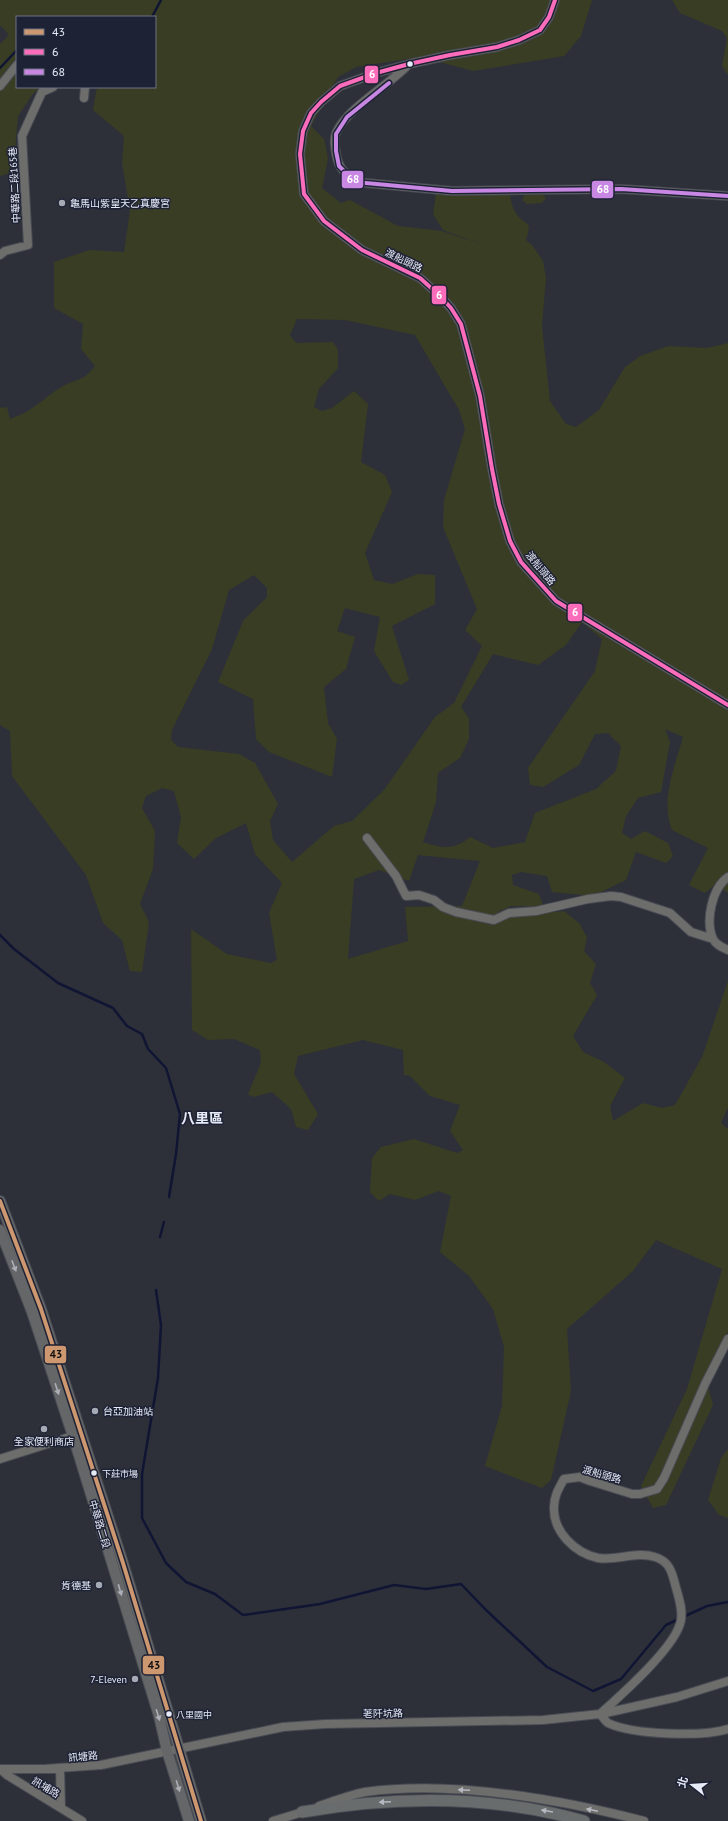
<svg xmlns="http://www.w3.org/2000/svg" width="728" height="1821" font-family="'PT Sans','Noto Sans TC',sans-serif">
<rect width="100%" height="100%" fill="#2d3039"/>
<!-- green -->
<path fill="#393d23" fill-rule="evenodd" d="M0,0H592L581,36L564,56L473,71L420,57L356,67L338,77L311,126L324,139L328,158L322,188L341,203L350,200L398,226L442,231L481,244L443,230L433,214L436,193L510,195C512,209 516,217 528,224L529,229L526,240L532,245L543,261L546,278L542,326L550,401L566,424L576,427L599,410L625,367L640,356L668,346L707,348L728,343V893L716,884L705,893L689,885L708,848L672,830C660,801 675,766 683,737L665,729L670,742L661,792L638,798L626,816L622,833L631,839L645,831L668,843L673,856L666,863L636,852L626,880L593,896L552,892L547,876L521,872L512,875L513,885L539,894L543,906H511L498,912L499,918L564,911L580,924L587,938L584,951L596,964L590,983L597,995L573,1036L583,1052L604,1062L625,1078L610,1106L613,1121L643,1103L662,1108L675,1105L702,1057L728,981V1108L721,1123L728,1129V1332L705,1375L713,1405L666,1505L653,1508L641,1486L687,1389L722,1269L656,1240L633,1271L567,1329L571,1391L551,1480L542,1488L485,1466L502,1406L504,1347L493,1309L469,1276L440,1252L451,1196L439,1191L415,1200L390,1194L379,1201L370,1192L372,1158L381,1147L414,1139L457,1153L463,1150L450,1131L460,1105L430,1096L410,1076L404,1075L403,1050L363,1040L298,1056L294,1074L318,1114L308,1130L296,1127L291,1109L272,1092L253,1097L248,1094L261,1063L260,1050L234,1039L208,1040L192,1030L191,929L227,954L271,963L277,960L269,913L282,883L255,854L246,823L216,838L194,859L177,843L181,817L174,791L162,788L146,796L142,808L155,831L153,869L140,904L149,922L142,972L130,971L122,940L103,923L86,875L12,776L10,731L0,725V408L7,407L10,419C33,412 45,396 65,385C81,377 82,382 95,366L81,349L83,324L54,308V262L89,250L124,252L130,210L122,163L124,136L93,110L97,87H155V17H17V87H41L32,95L18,116L14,162L7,174L0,176V44L9,35L0,25ZM297,319L345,320L415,335L459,410L465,429L444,500L443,527L477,609L465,630L482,646L454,703L435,717L384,790L352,821L334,826L292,862L273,840L270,821L278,804L255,763L239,754L178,747L171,740L172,730L212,649L229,590L254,575L267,588V597L243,621L218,682L253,699L256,739L269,752L332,777L337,739L328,723L324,687L346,669L355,637L337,631L345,608L380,617L374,651L393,682L401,685L409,680L392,626L435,604V575L418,574L392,584L374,580L365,553L392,492L385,475L361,462L368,404L354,391L332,408L322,411L314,407L319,389L338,368V350L333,342L296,343L290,335ZM582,622L602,639L595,671L528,768L530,785L543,787L579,765L595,734L608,733L621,746L616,771L596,789L535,813L525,842L493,848L470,837C453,851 442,848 423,842L436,802L438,773L460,758L469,739V718L461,707L493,654L538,665L566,645ZM418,855L480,861L462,906L405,907L408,941L348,959L354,879L379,870L409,881Z
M672,0H728V75L722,66L727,38L722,31L680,13Z
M541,193L546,198L542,203L527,204L522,200L525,194Z
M728,1449V1518L719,1515L708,1500L721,1458Z"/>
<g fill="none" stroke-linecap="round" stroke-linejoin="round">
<!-- stream -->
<path stroke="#111534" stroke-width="2.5" d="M152,17L161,0
M0,68L17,50
M0,935L14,949L58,983L113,1008L127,1026L142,1034L148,1049L166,1068L180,1114L176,1154L169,1197
M160,1237L164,1222
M156,1290L161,1325L158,1378L142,1474V1518L166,1563L186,1582L215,1594L243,1615L320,1604L394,1585L426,1589L461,1584L486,1610L547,1667L593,1691L621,1679L666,1625L679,1619
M683,1617L707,1606L728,1602"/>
<defs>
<path id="minor" d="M555,0L549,17L540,30L519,40L497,47L450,55L409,64L376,73L340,86L321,102L311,113L303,131L300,154L304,194L324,221L362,250L420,278L440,296L451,308L461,324L480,396L492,469L499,504L510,541L521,562L556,601L728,705
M408,65C388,86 348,107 336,133C333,140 336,159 340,166C343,172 350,177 355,182L452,191L621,189L728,196
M0,86L17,65
M84,98L85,87
M0,255L5,251L28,245L22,136L42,92L53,87
M367,838L396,876L406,896L419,895L434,900L443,907L456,912L494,920L509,913L536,911L588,899L611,896L621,897L670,913L691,932L713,939
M728,877C712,888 705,921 713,939C716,945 722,947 728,950
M0,1459L79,1434
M600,1714C621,1695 677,1646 681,1620C683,1608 678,1596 675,1584C672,1572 669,1561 655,1557C636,1551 617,1561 598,1558C575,1553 553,1532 554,1507C554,1496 559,1488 564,1479L580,1477L590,1481L632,1494H640L657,1489L664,1478L705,1384L728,1339
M601,1714L677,1697L728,1681
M60,1768L61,1808
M0,1769H44L101,1765L283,1727L325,1724L543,1720L600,1714C603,1717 605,1721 608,1723C633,1735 703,1737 728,1729
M0,1769L7,1775L82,1821
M319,1806C334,1801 350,1795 365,1792C454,1780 558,1799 644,1821
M273,1821L306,1811"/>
<path id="major" d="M0,1201L41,1309L123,1563L201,1821
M0,1230L32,1312L73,1436L159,1716L167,1751L189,1821"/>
<path id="highway" d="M302,1812C395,1796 492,1795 584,1821"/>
</defs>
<!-- minor casing -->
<use href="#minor" stroke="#484b53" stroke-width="10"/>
<!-- major casing -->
<use href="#major" stroke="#484b53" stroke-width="12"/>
<!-- highway casing -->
<use href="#highway" stroke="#484b53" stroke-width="13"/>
<!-- minor -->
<use href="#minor" stroke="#6d6d6c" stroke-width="8"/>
<!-- major -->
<use href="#major" stroke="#646667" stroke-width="10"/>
<!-- highway -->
<use href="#highway" stroke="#696c6d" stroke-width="11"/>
<defs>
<path id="bus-1" d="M0,1201L41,1309L123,1563L201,1821"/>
<path id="bus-2" d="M555,0L549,17L540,30L519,40L497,47L450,55L409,64L376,73L340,86L321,102L311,113L303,131L300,154L304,194L324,221L362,250L420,278L440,296L451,308L461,324L480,396L492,469L499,504L510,541L521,562L556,601L728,705"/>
<path id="bus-3" d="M389,83L347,117L336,134V151L339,166L355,182L452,191L621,189L728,196"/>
</defs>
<!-- bus-1 casing -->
<use href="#bus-1" stroke="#1e2235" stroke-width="7"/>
<!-- bus-2 casing -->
<use href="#bus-2" stroke="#1e2235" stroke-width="7"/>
<!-- bus-3 casing -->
<use href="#bus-3" stroke="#1e2235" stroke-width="7"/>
<!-- bus-1 -->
<use href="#bus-1" stroke="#cd976f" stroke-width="4"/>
<!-- bus-2 -->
<use href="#bus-2" stroke="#fb6dba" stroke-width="4"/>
<!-- bus-3 -->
<use href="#bus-3" stroke="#c787e3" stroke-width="4"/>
</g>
<!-- one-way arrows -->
<defs><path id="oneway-solid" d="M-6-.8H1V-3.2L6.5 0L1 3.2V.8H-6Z"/></defs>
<g fill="#acafb7">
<use href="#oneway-solid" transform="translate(14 1266) rotate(69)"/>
<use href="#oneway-solid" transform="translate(57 1389) rotate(72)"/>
<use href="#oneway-solid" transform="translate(120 1590) rotate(74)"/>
<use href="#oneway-solid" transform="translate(158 1715) rotate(73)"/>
<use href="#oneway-solid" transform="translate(178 1786) rotate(73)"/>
</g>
<g fill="#b6b9c0">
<use href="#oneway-solid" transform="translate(464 1790) rotate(-177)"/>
<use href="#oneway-solid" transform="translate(592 1810) rotate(-168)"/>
</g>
<g fill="#b5b8c0">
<use href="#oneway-solid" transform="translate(385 1802) rotate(177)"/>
<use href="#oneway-solid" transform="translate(547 1811) rotate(-170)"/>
</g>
<!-- markers -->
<g fill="#e7ebf8" stroke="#1e2235" stroke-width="1.5">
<circle cx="410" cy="64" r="3.5"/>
<circle cx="94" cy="1473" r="3.5"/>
<circle cx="169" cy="1714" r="3.5"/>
</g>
<g fill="#a6aab5" stroke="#1e2235" stroke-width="1.5">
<circle cx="62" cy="203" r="4"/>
<circle cx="95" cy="1411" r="4"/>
<circle cx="44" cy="1429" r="4"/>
<circle cx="99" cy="1585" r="4"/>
<circle cx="135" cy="1679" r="4"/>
</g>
<g text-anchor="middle" stroke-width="3" stroke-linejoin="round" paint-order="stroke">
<!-- bus labels -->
<g font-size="9" fill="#e7ebf8" stroke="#1e2235" text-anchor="start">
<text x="102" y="1477">下莊市場</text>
<text x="176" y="1718">八里國中</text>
</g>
<!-- street labels -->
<g font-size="10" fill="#e7ebf8" stroke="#1e2235">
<text transform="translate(14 185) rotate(-93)" y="4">中華路二段165巷</text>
<text transform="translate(404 260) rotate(26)" y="4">渡船頭路</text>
<text transform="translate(541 568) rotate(51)" y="4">渡船頭路</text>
<text transform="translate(602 1474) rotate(16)" y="4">渡船頭路</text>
<text transform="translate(100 1524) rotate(73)" y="4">中華路二段</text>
<text transform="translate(383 1713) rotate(-1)" y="4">荖阡坑路</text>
<text transform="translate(83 1756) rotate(-5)" y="4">訊塘路</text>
<text transform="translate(46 1787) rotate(31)" y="4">訊埔路</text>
</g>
<!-- poi labels -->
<g font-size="10" fill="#e7ebf8" stroke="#1e2235" text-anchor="start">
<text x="70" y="207">龜馬山紫皇天乙真慶宮</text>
<text x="103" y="1415">台亞加油站</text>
<text x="44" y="1445" text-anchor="middle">全家便利商店</text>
<text x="91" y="1589" text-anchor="end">肯德基</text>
<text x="127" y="1683" text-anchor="end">7-Eleven</text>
</g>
<!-- district labels -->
<g font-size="14" font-weight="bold" fill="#e7ebf8" stroke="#1e2235">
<text x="202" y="1123">八里區</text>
</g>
</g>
<g stroke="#1e2235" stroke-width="1.5">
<rect x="364" y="65" width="15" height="19" rx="4" fill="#fb6dba"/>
<rect x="341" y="170" width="23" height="19" rx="4" fill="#c787e3"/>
<rect x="591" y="180" width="23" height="19" rx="4" fill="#c787e3"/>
<rect x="431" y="285" width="16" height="20" rx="4" fill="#fb6dba"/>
<rect x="567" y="603" width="16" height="19" rx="4" fill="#fb6dba"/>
<rect x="44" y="1345" width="23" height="19" rx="4" fill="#cd976f"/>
<rect x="142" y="1655" width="23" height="20" rx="4" fill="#cd976f"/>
</g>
<g font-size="11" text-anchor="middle" font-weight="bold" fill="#fff">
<text x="372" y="78">6</text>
<text x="353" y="183">68</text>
<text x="603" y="193">68</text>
<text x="439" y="299">6</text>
<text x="575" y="616">6</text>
</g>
<g font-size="11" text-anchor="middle" font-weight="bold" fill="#111">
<text x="56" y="1358">43</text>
<text x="154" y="1669">43</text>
</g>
<!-- legend -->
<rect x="16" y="16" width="140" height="72" fill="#1e2235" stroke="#6e7283"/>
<rect x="24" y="29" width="20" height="6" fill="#cd976f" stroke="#6e7283"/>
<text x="52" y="36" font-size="12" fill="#e7ebf8">43</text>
<rect x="24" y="49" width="20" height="6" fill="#fb6dba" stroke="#6e7283"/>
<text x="52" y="56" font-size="12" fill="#e7ebf8">6</text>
<rect x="24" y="69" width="20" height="6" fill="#c787e3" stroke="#6e7283"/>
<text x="52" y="76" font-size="12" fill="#e7ebf8">68</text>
<!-- north arrow -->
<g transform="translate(692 1785) rotate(287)" stroke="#1e2235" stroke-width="3" paint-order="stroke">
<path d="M0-3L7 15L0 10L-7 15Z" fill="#e7ebf8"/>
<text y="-6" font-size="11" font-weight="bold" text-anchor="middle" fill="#e7ebf8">北</text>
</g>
</svg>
